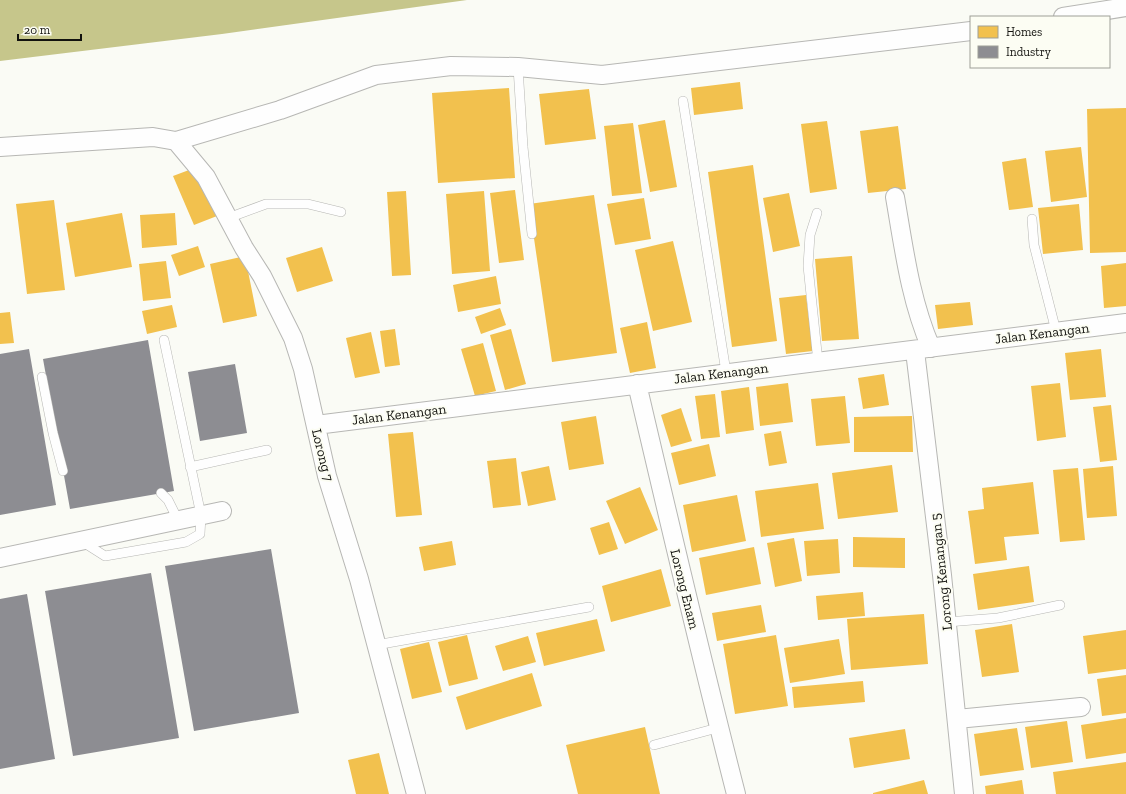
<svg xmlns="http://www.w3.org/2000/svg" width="1126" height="794" font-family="'Zilla Slab',serif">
<rect width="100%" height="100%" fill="#fafbf5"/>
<!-- water -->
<path fill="#c6c68b" d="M0,0H467L222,34L0,61Z"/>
<!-- homes -->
<path fill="#f2c14e" d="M740,82L743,109L694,115L691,88Z
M509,88L515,178L438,183L432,93Z
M589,89L596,139L545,145L539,94Z
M1126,108V252L1090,253L1087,109Z
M665,120L677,187L650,192L638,125Z
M827,121L837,189L810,193L801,124Z
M633,123L642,193L612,196L604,126Z
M898,126L906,189L868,193L860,131Z
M1081,147L1087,197L1051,202L1045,151Z
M1026,158L1033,207L1009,210L1002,162Z
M753,165L777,341L732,347L708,172Z
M197,167L217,216L194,225L173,176Z
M515,190L524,260L499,263L490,193Z
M406,191L411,275L392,276L387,192Z
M484,191L490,271L452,274L446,194Z
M789,193L800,246L773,252L763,198Z
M594,195L617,353L552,362L529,204Z
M644,198L651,239L615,245L607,204Z
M54,200L65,290L27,294L16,204Z
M1079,204L1083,250L1043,254L1038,208Z
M122,213L132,267L75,277L66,223Z
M175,213L177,245L142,248L140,215Z
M673,241L692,322L653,331L635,250Z
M198,246L205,267L179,276L171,255Z
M322,247L333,281L297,292L286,258Z
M245,256L257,316L223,323L210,264Z
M852,256L859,339L822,341L815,259Z
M166,261L171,298L143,301L139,264Z
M1126,263V306L1104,308L1101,266Z
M496,276L501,304L458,312L453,285Z
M806,295L813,351L786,354L779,298Z
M970,302L973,325L938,329L935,305Z
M172,305L177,327L147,334L142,311Z
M500,308L506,325L481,334L475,317Z
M10,312L14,343L0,344V313Z
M647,322L656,368L630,373L620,328Z
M395,329L400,365L385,367L380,331Z
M511,329L526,384L505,390L490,335Z
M371,332L380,373L355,378L346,338Z
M483,343L496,391L475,396L461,349Z
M1101,349L1106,397L1070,400L1065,353Z
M884,374L889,405L863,409L858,378Z
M788,383L793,422L760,426L756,387Z
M1060,383L1066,437L1037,441L1031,386Z
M749,387L754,430L726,434L721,391Z
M715,394L720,437L701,439L695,396Z
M845,396L850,443L816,446L811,399Z
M1111,405L1117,460L1100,462L1093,407Z
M681,408L692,441L671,447L661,415Z
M596,416L604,464L569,470L561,422Z
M912,416L913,452H854V417Z
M781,431L787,463L769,466L764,434Z
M413,432L422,515L396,517L388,434Z
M709,444L716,476L679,485L671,453Z
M516,458L521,505L493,508L487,461Z
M892,465L898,512L838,519L832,473Z
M549,466L556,500L528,506L521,472Z
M1113,466L1117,516L1087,518L1083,469Z
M1078,468L1085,540L1060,542L1053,470Z
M1033,482L1039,534L1004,537L1007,560L975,564L968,511L984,509L982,488Z
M818,483L824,529L761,537L755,491Z
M640,487L658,530L625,544L606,501Z
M737,495L746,541L692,552L683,505Z
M609,522L618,549L599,555L590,528Z
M853,537L905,538V568L853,567Z
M794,538L802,581L775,587L767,543Z
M838,539L840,573L807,576L804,541Z
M452,541L456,565L424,571L419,547Z
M754,547L761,584L706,595L699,558Z
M1029,566L1034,602L978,610L973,574Z
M661,569L671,606L611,622L602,586Z
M863,592L865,616L818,620L816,596Z
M761,605L766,632L717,641L712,613Z
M924,614L928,664L851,670L847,619Z
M597,619L605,651L544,666L536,633Z
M1012,624L1019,672L982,677L975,630Z
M1126,630V669L1088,674L1083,636Z
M467,635L478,679L449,686L438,642Z
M776,635L788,706L735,714L723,644Z
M528,636L536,662L503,671L495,646Z
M839,639L845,674L790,683L784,648Z
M429,642L442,692L412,699L400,649Z
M532,673L542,706L466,730L456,697Z
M1126,675V713L1102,716L1097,679Z
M863,681L865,702L794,708L792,687Z
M1126,718V753L1086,759L1081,725Z
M1067,721L1073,762L1031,768L1025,727Z
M645,727L660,794H578L566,745Z
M1017,728L1024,770L980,776L974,734Z
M905,729L910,759L854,768L849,738Z
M379,753L389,794H356L348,760Z
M1126,762V794H1056L1053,772Z
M924,780L928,794H873V793Z
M1022,780L1024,794H986L985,786Z"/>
<!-- industry -->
<path fill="#8d8d92" d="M148,340L174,491L70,509L43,359Z
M29,349L56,505L0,515V354Z
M235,364L247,433L200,441L188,372Z
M271,549L299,713L194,731L165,566Z
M151,573L179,738L73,756L45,591Z
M27,594L55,759L0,769V599Z"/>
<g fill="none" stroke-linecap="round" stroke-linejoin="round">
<defs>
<path id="lane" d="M518,67L523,147L532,234
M683,101L726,372
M817,213L810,235L808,266L818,362
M228,218L266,204H308L341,212
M1032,219L1034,245L1056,331
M42,377L53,433L63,471
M190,467L267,450
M161,493L168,500L178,520
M83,542L105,556L186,542L200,534L201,515L164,340
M947,622L998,618L1060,605
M376,645L589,607
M654,745L721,727"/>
<path id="street" d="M1063,17L1126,7
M176,141L206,177L244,248L262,276L293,338L303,369L327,476L359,579L416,794
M0,147L153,137L176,141L280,110L376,75L451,66L518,67L602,75L971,31
M895,197C904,249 910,299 931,348
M915,351L942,575L964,794
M637,384C669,521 701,658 736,794
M316,425L1126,323
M0,558L222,511
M957,719L1081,707"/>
</defs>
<!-- lane casing -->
<use href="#lane" stroke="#b7b7b4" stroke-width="10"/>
<!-- street casing -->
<use href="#street" stroke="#b7b7b4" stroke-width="20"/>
<!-- lane -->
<use href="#lane" stroke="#fefefe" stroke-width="9"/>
<!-- street -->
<use href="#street" stroke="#fefefe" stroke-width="18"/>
</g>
<g text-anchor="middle" stroke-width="4" stroke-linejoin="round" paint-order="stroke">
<!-- street labels -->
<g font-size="14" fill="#12120e" stroke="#fcfdf3">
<text transform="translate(1042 333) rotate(-7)" y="5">Jalan Kenangan</text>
<text transform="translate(721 373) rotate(-7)" y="5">Jalan Kenangan</text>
<text transform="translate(399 414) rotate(-7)" y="5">Jalan Kenangan</text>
<text transform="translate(323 455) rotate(76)" y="5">Lorong 7</text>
<text transform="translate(941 572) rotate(-96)" y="5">Lorong Kenangan 5</text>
<text transform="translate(685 589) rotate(76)" y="5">Lorong Enam</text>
</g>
</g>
<!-- legend -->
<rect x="970" y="16" width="140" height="52" fill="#fcfdf3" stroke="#9e9f97"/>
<rect x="978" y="26" width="20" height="12" fill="#f2c14e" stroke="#9e9f97"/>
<text x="1006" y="36" font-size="12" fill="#12120e">Homes</text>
<rect x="978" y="46" width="20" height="12" fill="#8d8d92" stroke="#9e9f97"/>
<text x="1006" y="56" font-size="12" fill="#12120e">Industry</text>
<!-- scale -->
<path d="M18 34v6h63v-6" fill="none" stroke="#12120e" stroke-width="2"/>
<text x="24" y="34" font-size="12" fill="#12120e" stroke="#fcfdf3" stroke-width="3" paint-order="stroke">20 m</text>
</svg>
